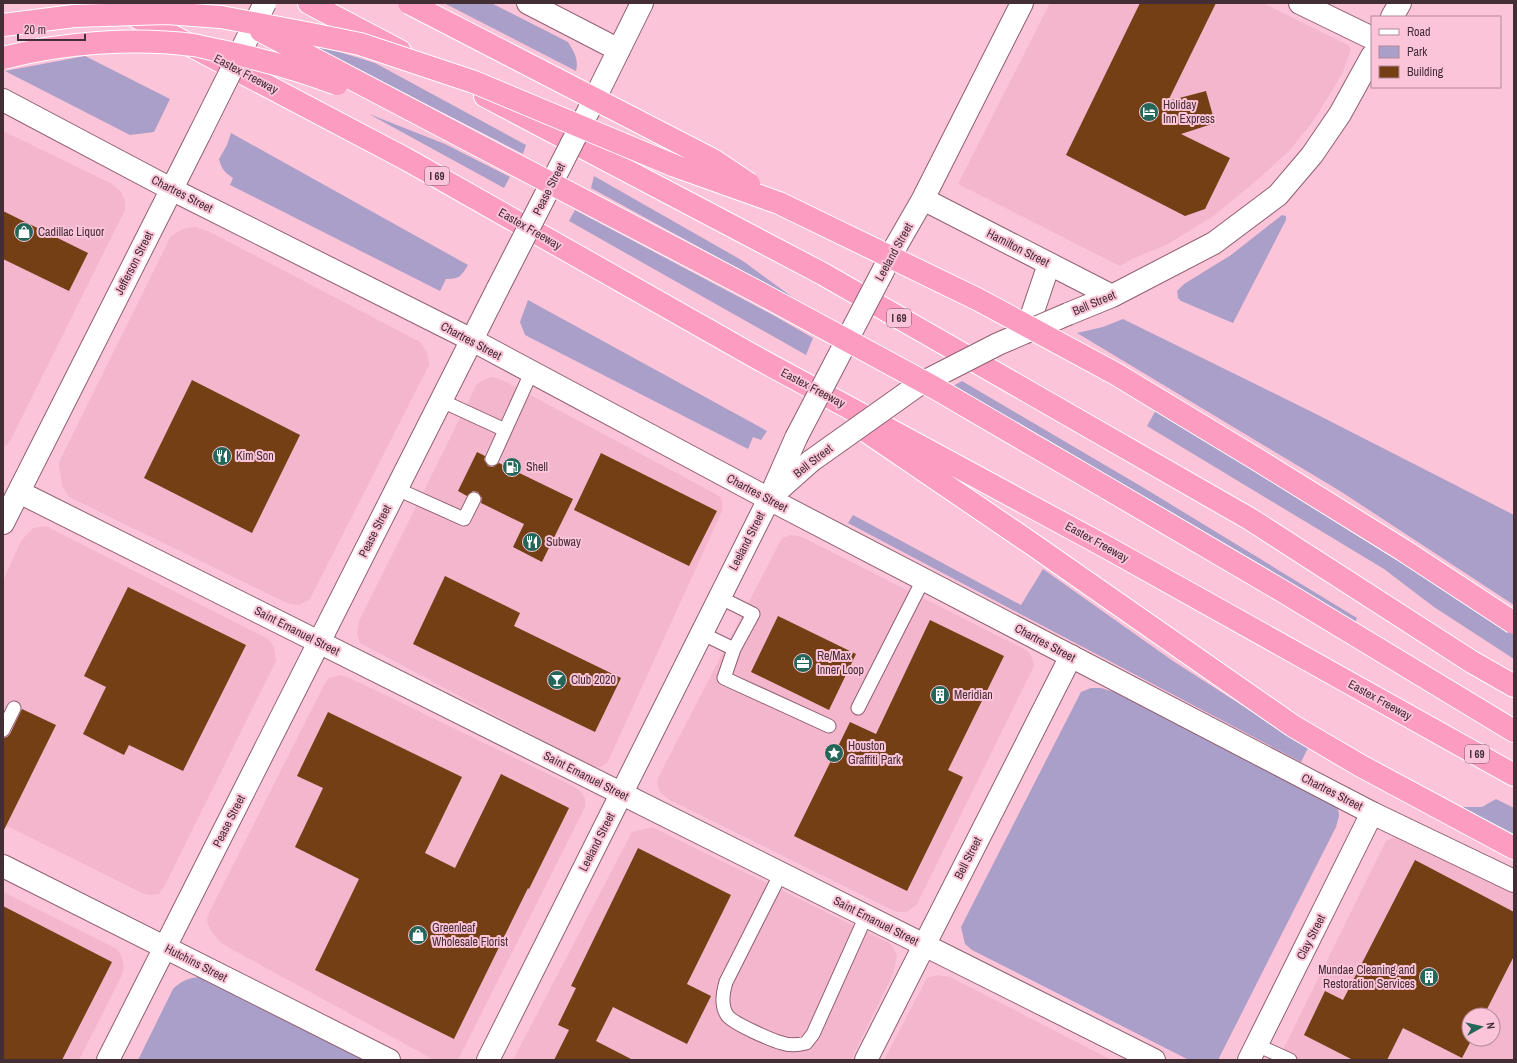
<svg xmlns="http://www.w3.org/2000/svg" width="1517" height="1063" font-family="'Archivo Narrow',sans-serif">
<rect width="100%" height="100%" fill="#fcc4d8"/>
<!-- built -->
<path fill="#f3b6cc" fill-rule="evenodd" d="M1050,3H1263L1348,45L1351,49L1342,74L1314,120L1289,151L1256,181L1215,215L1168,244L1132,259L1120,266L958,184Z
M3,131L112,184L121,192L125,200V210L10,441L3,449Z
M196,227L210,232L420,342L427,352L429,365L313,593L309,600L299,605L289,604L69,497L62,485L59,465L60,460L171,236L183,229Z
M492,377L502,380L712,492L720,497L722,502V511L610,757L607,763L601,767H593L360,643L357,633L359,621L477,384L483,380Z
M46,526L268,639L274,647L276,661L273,667L164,887L159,894L151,895L144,894L3,824V581L21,541L33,528Z
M791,535L802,537L1028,651L1033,660L1034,666L917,904L907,912H896L668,799L660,792L657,784L658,778L782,538Z
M341,675L348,677L573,786L581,792L585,799V807L459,1058L457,1060H434L221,943L213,934L208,924L207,919L210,911L323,687L329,678Z
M652,827L891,944L897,955L893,974L851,1060H513L632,832Z
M1397,837L1405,839L1514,894V1060H1278L1386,841L1392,838ZM1469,1015H1493V1039H1469Z
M3,892L117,949L122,957L124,969L121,977L79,1060H3Z
M938,975L950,977L1112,1060H884L927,978Z"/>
<!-- green -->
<path fill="#a99fc9" d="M444,3H491L568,42C574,52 579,59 576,71Z
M304,41L375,63L526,145L523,154Z
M85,56L170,99L154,132L130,135L5,71Z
M369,114L445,144L510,177L504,188Z
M231,133L468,265C461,276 460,279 446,279L440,291L230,185L233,178C225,173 221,168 219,159L227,145Z
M594,176L743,261L799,302L591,188Z
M575,210L773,315L813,338L806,355L569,221Z
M1282,215L1286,216V220L1233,323L1181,301L1178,298L1177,291L1184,284L1231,255Z
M528,300L767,431L761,440L753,437L748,449L525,335L520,322Z
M1123,319L1318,415L1514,515V605L1340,491L1077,333L1103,327Z
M962,381L1144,488L1357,618L1355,623L953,386Z
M1156,410L1514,632V659L1434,607L1384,569L1147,426Z
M853,515L1021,605L1043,569L1173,661L1308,748L1301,762L848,523Z
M1091,688H1101L1114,692L1332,803L1338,807L1339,816L1336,827L1218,1060H1189L972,950L965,944L961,927L1081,692Z
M1496,799L1514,808V834L1459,807H1482Z
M199,977L366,1060H138L173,989C181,981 188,978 199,977Z"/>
<!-- building -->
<path fill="#743f14" d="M1140,3H1216L1168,101L1206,91L1215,123L1181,134L1230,158L1205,209L1185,216L1066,155Z
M3,211L88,253L69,291L3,259Z
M192,380L300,435L252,533L144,478Z
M477,452L485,456L484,460L488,466L493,467L499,463L573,499L542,562L513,547L524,524L481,503L482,498L478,492L473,491L467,496L458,491Z
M601,453L717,511L689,566L574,510Z
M445,576L520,613L514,626L621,678L595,732L413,644Z
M128,587L246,645L183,771L129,745L124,755L83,734L106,687L84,676Z
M778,616L856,654L829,710L751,672Z
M930,620L1004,656L948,770L963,777L907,891L794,836L850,722L876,734Z
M22,709L56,725L3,832V738L7,737L10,734Z
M328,712L462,777L425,853L455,868L501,774L569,808L529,889L528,888L454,1039L315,970L359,879L295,847L323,788L297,776Z
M638,848L731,895L687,984L711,996L687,1044L613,1007L596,1041L633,1060H554L569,1030L558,1025L576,988L571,986Z
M1415,860L1514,912V956L1484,1015H1469V1039H1472L1462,1058L1403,1028L1387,1060H1353L1304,1035L1325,991L1343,1000Z
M3,906L112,962L62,1060H3Z"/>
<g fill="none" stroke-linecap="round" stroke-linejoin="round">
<defs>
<path id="service" d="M442,401L505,430
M492,459L531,373
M397,489L464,519L474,499
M701,633L734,649L753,614L719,597
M734,649L724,678L829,726
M858,708L923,580
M3,730L14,708
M781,873L726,982C723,992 721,1006 727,1015C732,1023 771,1040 782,1043C790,1046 798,1045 806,1043L813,1034L866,916
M1257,1045L1290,1060"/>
<path id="minor" d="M3,866L389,1060
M866,1060L1071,656
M1249,1060L1372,813"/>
<path id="tertiary" d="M528,3L619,50
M1300,3L1372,38
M1392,17L1400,3
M596,96L642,3
M3,100L171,189L472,340L769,499L1372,813L1514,881
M923,199L1112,296
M896,246L923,199L1022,3
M1068,314L1112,296L1214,243L1278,195L1312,155L1340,114L1372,56
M1026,332L1049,264
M19,492L1154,1060
M775,493L811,461
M769,499L796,438
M3,523L200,133
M108,1060L498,288"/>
<path id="secondary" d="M488,1060L769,499"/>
<path id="motorway" d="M110,3L406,159L759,359L1108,548L1514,775
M309,3L400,51
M485,96L823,274L1250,519L1472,662L1514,686
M863,429L1032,544L1293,726L1361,766L1514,848
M1105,487L1284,592L1514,731"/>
</defs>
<!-- service casing -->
<use href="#service" stroke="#905f71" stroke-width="15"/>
<!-- minor casing -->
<use href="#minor" stroke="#905f71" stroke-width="24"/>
<!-- tertiary casing -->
<use href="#tertiary" stroke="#905f71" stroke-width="24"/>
<!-- secondary casing -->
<use href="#secondary" stroke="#905f71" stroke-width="24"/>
<!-- motorway casing -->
<use href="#motorway" stroke="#fff" stroke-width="24"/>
<!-- service -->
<use href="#service" stroke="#fff" stroke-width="13"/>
<!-- minor -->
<use href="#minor" stroke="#fff" stroke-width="22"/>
<!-- tertiary -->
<use href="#tertiary" stroke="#fff" stroke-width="22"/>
<!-- secondary -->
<use href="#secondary" stroke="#fff" stroke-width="22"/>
<!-- motorway -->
<use href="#motorway" stroke="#fc9cc1" stroke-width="22"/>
<defs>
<path id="tertiary-bridge" d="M200,133L265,3
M498,288L596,96
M796,438L896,246
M811,461L918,385L998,344L1068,314"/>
<path id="motorway-bridge" d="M409,3L713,160L749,184
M3,25L74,16L166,13L221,17L316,35L360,44L474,82L675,166L779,203L977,299L1116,374L1258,460L1403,550L1514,623
M261,31L754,290L935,388L1105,487
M3,58C61,43 133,37 193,45C204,47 215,50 226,52C265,60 300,70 337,84"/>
</defs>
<!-- tertiary-bridge casing -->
<use href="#tertiary-bridge" stroke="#905f71" stroke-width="24" stroke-linecap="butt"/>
<!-- motorway-bridge casing -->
<use href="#motorway-bridge" stroke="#fff" stroke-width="24" stroke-linecap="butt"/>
<!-- tertiary-bridge -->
<use href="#tertiary-bridge" stroke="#fff" stroke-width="22"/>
<!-- motorway-bridge -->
<use href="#motorway-bridge" stroke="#fc9cc1" stroke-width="22"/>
</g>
<!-- icons -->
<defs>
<symbol id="hotel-disc" viewBox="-11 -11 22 22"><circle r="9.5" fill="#246758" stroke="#fcc4d8"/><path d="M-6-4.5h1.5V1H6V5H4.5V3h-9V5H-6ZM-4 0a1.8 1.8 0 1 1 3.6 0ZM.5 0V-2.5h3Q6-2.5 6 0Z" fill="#fff"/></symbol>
<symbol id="shop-disc" viewBox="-11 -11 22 22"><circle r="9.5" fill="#246758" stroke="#fcc4d8"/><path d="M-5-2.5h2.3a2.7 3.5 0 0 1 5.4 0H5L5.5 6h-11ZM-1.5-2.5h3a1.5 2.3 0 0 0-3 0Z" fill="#fff"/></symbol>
<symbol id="restaurant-disc" viewBox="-11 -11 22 22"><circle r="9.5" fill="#246758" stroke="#fcc4d8"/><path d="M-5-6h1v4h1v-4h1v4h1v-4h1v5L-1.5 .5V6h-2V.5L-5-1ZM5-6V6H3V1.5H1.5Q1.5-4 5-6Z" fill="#fff"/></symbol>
<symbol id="fuel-disc" viewBox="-11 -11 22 22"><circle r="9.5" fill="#246758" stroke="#fcc4d8"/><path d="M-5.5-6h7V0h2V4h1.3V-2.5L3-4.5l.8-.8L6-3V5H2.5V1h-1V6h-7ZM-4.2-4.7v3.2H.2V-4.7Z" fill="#fff"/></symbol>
<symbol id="office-disc" viewBox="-11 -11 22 22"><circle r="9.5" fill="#246758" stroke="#fcc4d8"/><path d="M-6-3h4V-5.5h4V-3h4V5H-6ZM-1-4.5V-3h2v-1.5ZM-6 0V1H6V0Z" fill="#fff"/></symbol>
<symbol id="bar-disc" viewBox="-11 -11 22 22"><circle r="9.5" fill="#246758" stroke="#fcc4d8"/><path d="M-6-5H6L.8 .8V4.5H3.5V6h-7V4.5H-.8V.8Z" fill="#fff"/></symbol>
<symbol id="building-disc" viewBox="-11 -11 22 22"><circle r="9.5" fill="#246758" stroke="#fcc4d8"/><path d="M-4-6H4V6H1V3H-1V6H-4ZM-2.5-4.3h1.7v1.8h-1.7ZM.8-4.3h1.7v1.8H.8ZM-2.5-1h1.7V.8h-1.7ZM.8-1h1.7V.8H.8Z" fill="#fff"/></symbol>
<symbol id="sight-disc" viewBox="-11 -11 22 22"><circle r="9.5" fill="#246758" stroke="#fcc4d8"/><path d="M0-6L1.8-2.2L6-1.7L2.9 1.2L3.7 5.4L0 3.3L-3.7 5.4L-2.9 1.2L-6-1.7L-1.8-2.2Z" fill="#fff"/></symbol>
</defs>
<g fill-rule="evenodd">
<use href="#hotel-disc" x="1138" y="101" width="22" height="22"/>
<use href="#shop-disc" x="13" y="221" width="22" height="22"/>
<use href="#restaurant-disc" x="211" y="445" width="22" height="22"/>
<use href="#fuel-disc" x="501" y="456" width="22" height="22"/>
<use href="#restaurant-disc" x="521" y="531" width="22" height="22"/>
<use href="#office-disc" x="792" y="652" width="22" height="22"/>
<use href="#bar-disc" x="546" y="669" width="22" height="22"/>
<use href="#building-disc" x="929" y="684" width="22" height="22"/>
<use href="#sight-disc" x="823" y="742" width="22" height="22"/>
<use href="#shop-disc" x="407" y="924" width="22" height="22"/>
<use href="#building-disc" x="1418" y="966" width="22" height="22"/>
</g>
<g text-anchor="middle" stroke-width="4" stroke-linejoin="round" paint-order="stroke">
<!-- shield labels -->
<g fill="#fcc4d8" stroke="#7a5b67" stroke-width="1">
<rect x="425" y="167" width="24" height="18" rx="3"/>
<rect x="887" y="309" width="24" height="18" rx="3"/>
<rect x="1465" y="745" width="24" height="18" rx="3"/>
</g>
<g font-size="11" font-weight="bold" fill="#432e36">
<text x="437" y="180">I 69</text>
<text x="899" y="322">I 69</text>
<text x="1477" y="758">I 69</text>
</g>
<!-- street labels -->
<g font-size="12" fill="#432e36" stroke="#fcc4d8">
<text transform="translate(246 74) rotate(28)" y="4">Eastex Freeway</text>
<text transform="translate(549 189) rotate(-63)" y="4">Pease Street</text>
<text transform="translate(182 194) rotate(27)" y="4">Chartres Street</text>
<text transform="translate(530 229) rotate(30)" y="4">Eastex Freeway</text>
<text transform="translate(1018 248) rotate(27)" y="4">Hamilton Street</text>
<text transform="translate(894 252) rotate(-61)" y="4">Leeland Street</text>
<text transform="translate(134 263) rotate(-63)" y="4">Jefferson Street</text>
<text transform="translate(1094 303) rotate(-23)" y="4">Bell Street</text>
<text transform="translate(471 341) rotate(28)" y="4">Chartres Street</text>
<text transform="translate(813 388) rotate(28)" y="4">Eastex Freeway</text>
<text transform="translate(813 461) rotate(-38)" y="4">Bell Street</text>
<text transform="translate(757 493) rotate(28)" y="4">Chartres Street</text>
<text transform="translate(375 531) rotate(-63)" y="4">Pease Street</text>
<text transform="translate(747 541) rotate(-63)" y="4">Leeland Street</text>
<text transform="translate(1097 542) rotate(29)" y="4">Eastex Freeway</text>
<text transform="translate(297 631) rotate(27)" y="4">Saint Emanuel Street</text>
<text transform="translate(1045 643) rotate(28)" y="4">Chartres Street</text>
<text transform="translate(1380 700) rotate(29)" y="4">Eastex Freeway</text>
<text transform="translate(586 776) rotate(27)" y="4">Saint Emanuel Street</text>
<text transform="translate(1332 792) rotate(27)" y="4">Chartres Street</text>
<text transform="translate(229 821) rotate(-63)" y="4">Pease Street</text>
<text transform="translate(597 842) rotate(-63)" y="4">Leeland Street</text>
<text transform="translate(968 858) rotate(-63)" y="4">Bell Street</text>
<text transform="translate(876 921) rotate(27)" y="4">Saint Emanuel Street</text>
<text transform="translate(1311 937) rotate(-63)" y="4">Clay Street</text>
<text transform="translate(196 963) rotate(27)" y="4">Hutchins Street</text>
</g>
<!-- poi labels -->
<g font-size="12" fill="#432e36" stroke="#fcc4d8" text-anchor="start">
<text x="1163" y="109">Holiday<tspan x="1163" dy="14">Inn Express</tspan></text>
<text x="38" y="236">Cadillac Liquor</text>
<text x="236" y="460">Kim Son</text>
<text x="526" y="471">Shell</text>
<text x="546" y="546">Subway</text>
<text x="817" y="660">Re/Max<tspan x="817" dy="14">Inner Loop</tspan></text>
<text x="571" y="684">Club 2020</text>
<text x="954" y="699">Meridian</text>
<text x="848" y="750">Houston<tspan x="848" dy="14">Graffiti Park</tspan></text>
<text x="432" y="932">Greenleaf<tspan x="432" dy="14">Wholesale Florist</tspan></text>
<text x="1415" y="974" text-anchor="end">Mundae Cleaning and<tspan x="1415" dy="14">Restoration Services</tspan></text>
</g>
</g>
<!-- border -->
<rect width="1517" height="1063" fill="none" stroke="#432e36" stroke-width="8"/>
<!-- legend -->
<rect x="1371" y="16" width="130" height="72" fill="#fcc4d8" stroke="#b28897"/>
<rect x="1379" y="29" width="20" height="6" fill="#ffffff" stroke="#b28897"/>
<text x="1407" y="36" font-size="12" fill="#432e36">Road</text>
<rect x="1379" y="46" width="20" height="12" fill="#a99fc9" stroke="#b28897"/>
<text x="1407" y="56" font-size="12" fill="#432e36">Park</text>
<rect x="1379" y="66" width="20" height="12" fill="#743f14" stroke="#b28897"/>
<text x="1407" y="76" font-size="12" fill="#432e36">Building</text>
<!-- north arrow -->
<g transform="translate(1481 1027) rotate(82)"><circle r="19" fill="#fcc4d8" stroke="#b28897"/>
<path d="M0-3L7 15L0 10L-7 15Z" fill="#246758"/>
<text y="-6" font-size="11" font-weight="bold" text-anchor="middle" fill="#432e36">N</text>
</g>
<!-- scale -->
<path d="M18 34v6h67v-6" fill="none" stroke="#432e36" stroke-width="2"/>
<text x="24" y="34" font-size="12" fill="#432e36" stroke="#fcc4d8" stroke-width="3" paint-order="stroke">20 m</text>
</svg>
